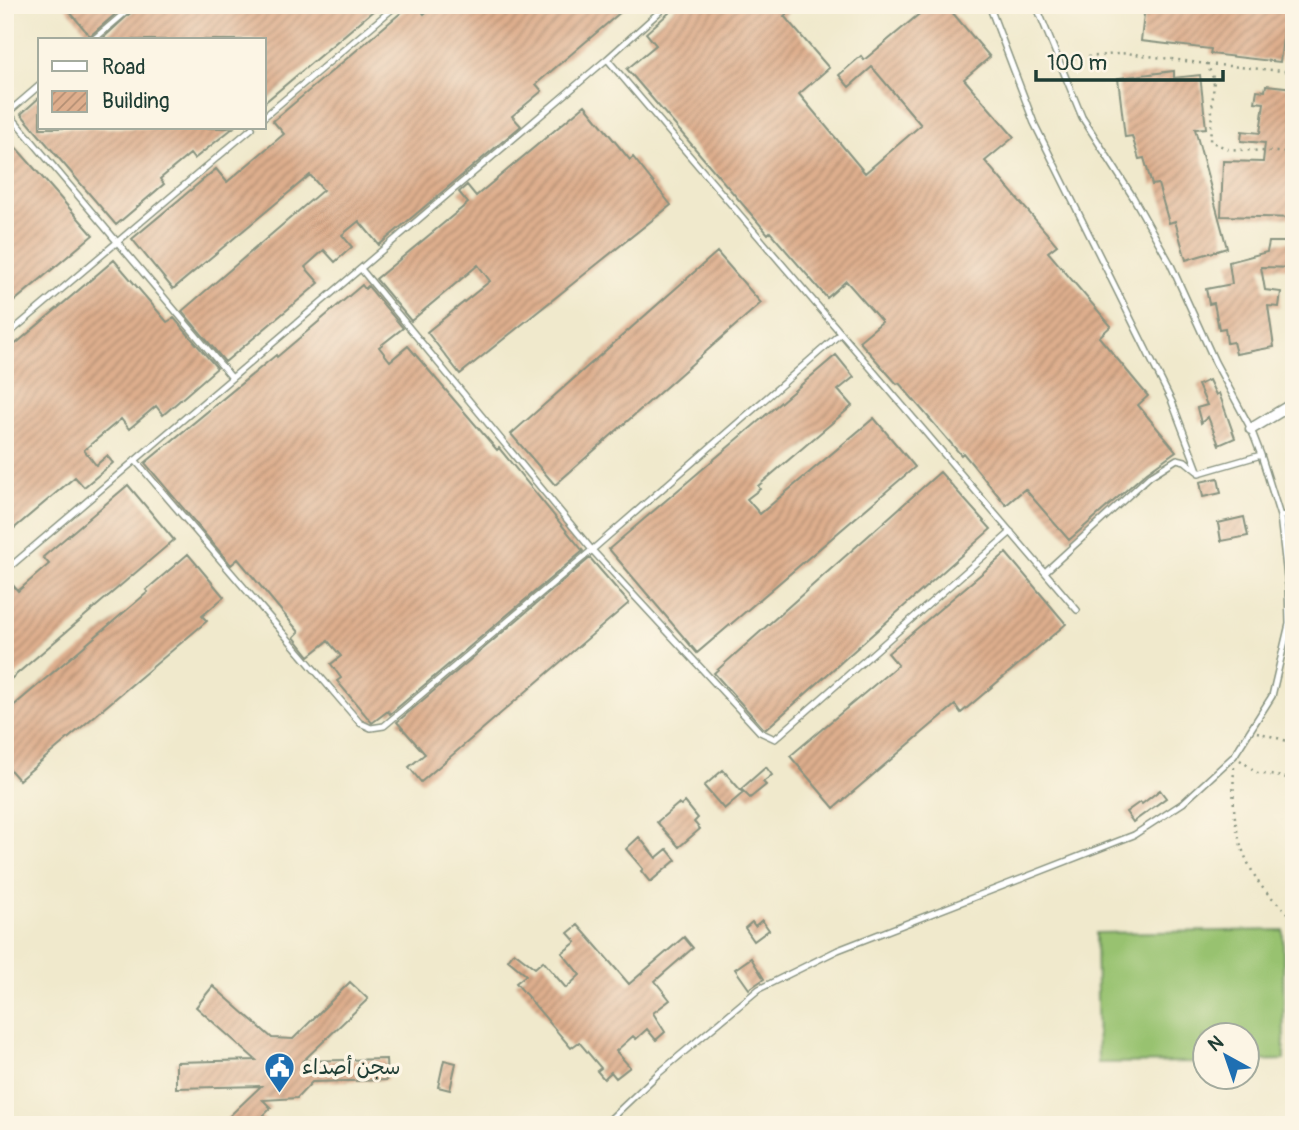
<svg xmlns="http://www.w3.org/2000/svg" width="1299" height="1130" font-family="Pangolin,'Playpen Sans Arabic',sans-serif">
<defs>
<pattern id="building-hatch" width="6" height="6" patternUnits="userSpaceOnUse" patternTransform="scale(1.75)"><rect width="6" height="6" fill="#deae8d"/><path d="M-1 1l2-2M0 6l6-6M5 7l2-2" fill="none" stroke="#b38f74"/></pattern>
</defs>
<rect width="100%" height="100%" fill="#fcf5e5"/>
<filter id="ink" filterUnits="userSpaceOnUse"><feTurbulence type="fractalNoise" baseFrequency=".0143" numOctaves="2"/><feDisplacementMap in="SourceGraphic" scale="14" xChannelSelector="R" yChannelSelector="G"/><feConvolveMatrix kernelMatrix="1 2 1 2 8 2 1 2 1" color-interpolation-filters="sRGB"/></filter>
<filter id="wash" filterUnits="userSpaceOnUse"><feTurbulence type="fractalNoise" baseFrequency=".00686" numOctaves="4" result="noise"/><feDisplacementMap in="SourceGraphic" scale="28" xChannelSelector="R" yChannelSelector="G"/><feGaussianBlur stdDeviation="1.57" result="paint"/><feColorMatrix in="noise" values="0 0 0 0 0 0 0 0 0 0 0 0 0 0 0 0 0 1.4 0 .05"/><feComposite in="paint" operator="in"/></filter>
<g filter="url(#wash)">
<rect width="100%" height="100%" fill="#f0e9cc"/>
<!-- garden -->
<path fill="#98c26f" stroke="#5c8052" stroke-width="2" d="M1283,930L1284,1060L1247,1061L1246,1036H1204V1062L1098,1063L1096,933Z"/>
<g id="blocks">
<!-- building -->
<path fill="url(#building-hatch)" d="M64,5H126L90,36Z
M139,5H380L264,103V40H101Z
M410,5H417L424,14L434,5H629L536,84L542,91L512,116L521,126L379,245L359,221L342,235L352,247L335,262L324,250L305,267L319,283L225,362L182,311L323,190L310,175L173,289L132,239L216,169L227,182L284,134L273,121Z
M678,5H797L784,16L829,68L799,94L865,173L921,125L872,67L849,87L839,75L861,56L864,60L930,5H946L990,57L964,79L1014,137L985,161L1057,245L1048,252L1111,326L1099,337L1148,396L1138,405L1176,451L1147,472L1069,540L1025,489L1006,505L963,453L961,455L899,383L897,384L859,341L882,322L846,281L827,298L770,232L768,234L627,69L656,45L646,33Z
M1145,5H1287L1280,62L1210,54L1211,49L1141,41Z
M1174,71V78L1200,75L1206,128L1195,129L1227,248L1186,260L1175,221L1169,223L1158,184L1152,185L1144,158L1139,159L1132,136L1125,137L1118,78Z
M1266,85L1294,88V218L1221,216L1223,161L1263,162L1265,143L1241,141L1242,131L1260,133L1264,103L1255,102L1257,90L1265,91Z
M40,97V128H233L194,159L190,154L160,179L164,184L116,225L21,114Z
M585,105L630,160L633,157L671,205L460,374L427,332L490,281L478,265L411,321L376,279L468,203L459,192L467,185L476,196Z
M5,135L93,235L5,309Z
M1269,242H1294V268L1261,267L1265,290L1281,292L1279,307L1268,306L1274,347L1236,354L1233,342L1227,343L1225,328L1219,329L1214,303L1209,304L1206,289L1232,284L1229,262L1267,252Z
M717,252L761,303L555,485L511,434Z
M114,260L167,322L174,318L217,368L163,415L156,406L129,429L121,419L84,450L96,465L107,456L113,463L84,487L75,477L5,536V353Z
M362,285L365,289L368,286L403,328L379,347L390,361L408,346L497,450L499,448L583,551L390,714L388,711L372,723L337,681L341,678L331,664L341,656L328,641L309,656L294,637L299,632L238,559L231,565L145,463L276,355L277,357Z
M836,355L854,377L838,390L852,406L758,486L760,489L747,499L760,514L874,418L915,467L697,653L609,549Z
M1209,380L1216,395L1219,393L1235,438L1219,445L1208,417L1201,423L1197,408L1207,405L1198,385Z
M940,472L991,529L766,729L763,728L714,673Z
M1218,478L1221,493L1203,497L1200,482Z
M128,485L174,540L5,684V589L12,584L18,591L49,564L43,557Z
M1244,517L1248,536L1221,541L1218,523Z
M1006,553L1066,624L961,713L955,705L834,808L790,756L898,665L888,653Z
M188,554L224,597L202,616L207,621L19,780L5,764V713L148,592L146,590Z
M590,558L629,603L421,782L409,767L425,754L397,722Z
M766,767L772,775L763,782L766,785L750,798L741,789Z
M723,770L743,793L724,809L704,786Z
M1160,790L1166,798L1133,822L1126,812L1140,802L1142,804Z
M685,802L698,818L694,822L700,829L679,847L657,822L678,804L681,806Z
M639,837L656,858L667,849L676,860L650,882L641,871L643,869L626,849Z
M762,920L769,930L754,941L745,928L752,922L755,926Z
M578,925L629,984L684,937L693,948L655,981L670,1000L653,1013L665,1032L656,1040L647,1029L636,1039L633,1036L616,1051L630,1067L616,1078L611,1072L604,1079L597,1071L601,1068L579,1042L571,1048L516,983L526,975L508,960L514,952L535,968L543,961L566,988L580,975L562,953L576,942L568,933Z
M751,958L764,979L749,989L735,969Z
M350,982L368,999L303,1061L386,1059L387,1080L312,1082L297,1098L263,1100L271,1108L262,1117L269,1125H220L261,1086L176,1088V1062L256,1060L196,1007L213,986L272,1038L293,1039Z
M444,1060L456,1063L450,1090L438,1087Z"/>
</g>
</g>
<g filter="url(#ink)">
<use href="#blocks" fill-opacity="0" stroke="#889380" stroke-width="2"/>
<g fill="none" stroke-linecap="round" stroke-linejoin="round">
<defs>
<path id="service" d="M989,5L1034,123L1172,402L1199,473L1261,455
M93,40L134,5
M607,59L1077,610
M5,109L232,378
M5,115L40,85
M264,117L397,5
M361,269L592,550L760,732L775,739L1011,532
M5,337L252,128
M135,460L360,723L371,728L384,726L592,550L841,333
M1280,516L1294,515
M5,571L607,59L667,5
M1045,572L1150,476L1177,459L1185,461L1197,471
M604,1125L659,1073L759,989L838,950L1134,835L1183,803L1234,756L1272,696L1289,624L1288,586L1280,516L1261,455L1251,429L1215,362L1170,263L1133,197L1082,117L1036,5"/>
<path id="minor" d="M1251,429L1294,403"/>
</defs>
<!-- service casing -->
<use href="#service" stroke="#889380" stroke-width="8"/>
<!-- minor casing -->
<use href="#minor" stroke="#889380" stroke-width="13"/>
<!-- path -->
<path stroke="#889380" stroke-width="2.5" stroke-dasharray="2 5" stroke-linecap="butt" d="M1067,59L1127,53L1207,64L1214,80L1210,141L1228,149L1294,153
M1207,64L1294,72
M1257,732L1294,743
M1240,760L1258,773L1294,779
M1234,767C1232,812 1234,843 1259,883C1268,896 1283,907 1294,919"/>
<!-- service -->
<use href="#service" stroke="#fff" stroke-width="5"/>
<!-- minor -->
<use href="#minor" stroke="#fff" stroke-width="10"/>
</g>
</g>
<!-- icons -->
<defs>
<symbol id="civic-pin" viewBox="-11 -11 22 30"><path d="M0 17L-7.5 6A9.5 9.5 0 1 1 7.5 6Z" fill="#1f6fb2" stroke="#fcf5e5"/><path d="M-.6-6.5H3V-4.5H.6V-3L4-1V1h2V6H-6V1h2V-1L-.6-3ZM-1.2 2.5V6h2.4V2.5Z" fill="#fff"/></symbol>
</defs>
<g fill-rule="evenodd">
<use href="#civic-pin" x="262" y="1050" width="35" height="47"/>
</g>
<g text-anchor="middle" stroke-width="7" stroke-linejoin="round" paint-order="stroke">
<!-- poi labels -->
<g font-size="21" fill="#1f3d34" stroke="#fcf5e5" text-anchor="start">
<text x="302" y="1074">سجن أصداء</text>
</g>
</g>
<!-- margin -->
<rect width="1299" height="1130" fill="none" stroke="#fcf5e5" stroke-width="28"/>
<!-- legend -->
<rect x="38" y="38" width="228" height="91" fill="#fcf5e5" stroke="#a4ab9e" stroke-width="2"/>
<rect x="52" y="61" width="35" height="10" fill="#ffffff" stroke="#a4ab9e" stroke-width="2"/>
<text x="102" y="74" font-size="21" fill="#1f3d34">Road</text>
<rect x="52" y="91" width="35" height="21" fill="url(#building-hatch)" stroke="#a4ab9e" stroke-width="2"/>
<text x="102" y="108" font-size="21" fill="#1f3d34">Building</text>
<!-- north arrow -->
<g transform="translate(1226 1056) rotate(320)"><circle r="33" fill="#fcf5e5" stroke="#a4ab9e" stroke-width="2"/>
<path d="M0-5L12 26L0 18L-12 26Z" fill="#1f6fb2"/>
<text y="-10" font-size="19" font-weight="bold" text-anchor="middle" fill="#1f3d34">N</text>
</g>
<!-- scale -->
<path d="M1036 70v10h187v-10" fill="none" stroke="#1f3d34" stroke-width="3.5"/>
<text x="1047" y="70" font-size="21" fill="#1f3d34" stroke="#fcf5e5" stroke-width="5" paint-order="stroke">100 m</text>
</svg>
